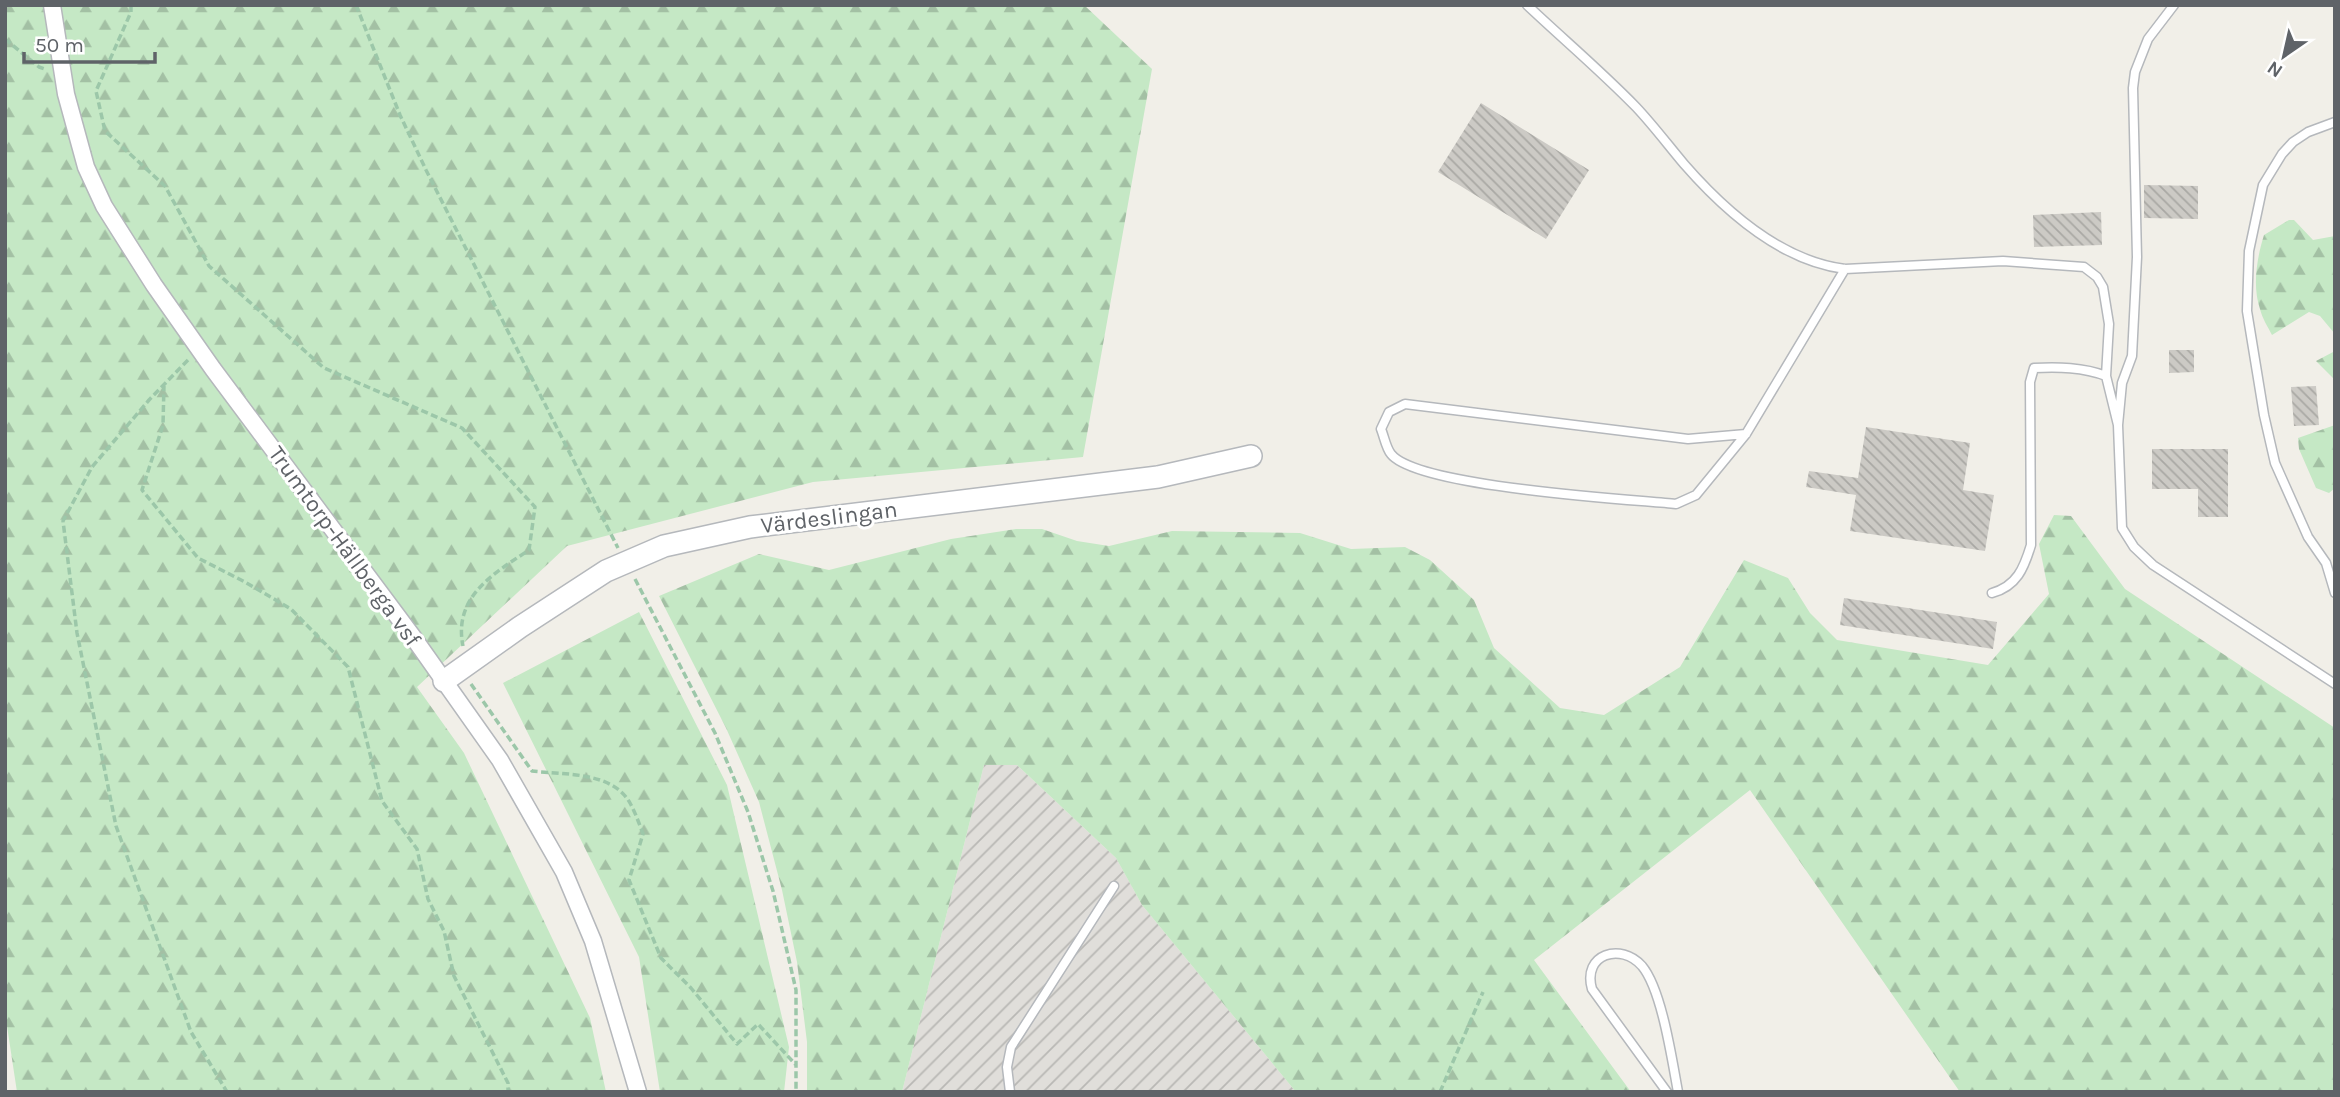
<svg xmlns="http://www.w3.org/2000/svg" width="2340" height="1097" font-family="Karla,sans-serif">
<defs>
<pattern id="industrial-furrows" width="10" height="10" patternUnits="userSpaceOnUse" patternTransform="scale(1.75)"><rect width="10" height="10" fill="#e0deda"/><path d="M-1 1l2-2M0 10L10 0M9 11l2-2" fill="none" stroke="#b9b8b5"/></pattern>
<pattern id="forest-firs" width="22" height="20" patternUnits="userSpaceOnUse" patternTransform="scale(1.75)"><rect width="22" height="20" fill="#c5e8c5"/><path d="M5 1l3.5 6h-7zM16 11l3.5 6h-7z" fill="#a3c0a4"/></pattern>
<pattern id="building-back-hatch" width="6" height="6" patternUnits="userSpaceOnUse" patternTransform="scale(1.75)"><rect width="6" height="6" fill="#cccac5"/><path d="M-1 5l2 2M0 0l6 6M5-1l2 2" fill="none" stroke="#a9a8a4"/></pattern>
</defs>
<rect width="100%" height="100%" fill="#f1efe8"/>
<!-- industrial -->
<path fill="url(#industrial-furrows)" d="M984,765H1017L1116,858L1142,905L1296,1092H902Z"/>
<!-- forest -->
<path fill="url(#forest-firs)" d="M5,5H1084L1152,69L1083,457L813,482L567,546L417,687L464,753L590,1018L606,1092H17L5,1013Z
M2289,220H2294L2313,240L2335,236V334L2320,316L2309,312L2272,335C2268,327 2262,318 2260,309C2252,285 2257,258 2264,235Z
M2335,351V380L2316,361Z
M2335,425V488L2329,493L2316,488L2299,449L2298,438Z
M2054,515L2071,516L2125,589L2335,728V1092H1960L1750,790L1534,960L1631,1092H1296L1142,905L1116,858L1017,765H984L902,1092H807V1042L797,962L782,890L759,802L726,728L659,596L759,554L829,570L951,539L1016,529H1042L1077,541L1109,546L1172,531L1300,533L1351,549L1405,547L1430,560L1474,600L1494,648L1560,708L1604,715L1680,667L1744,560L1788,578L1810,613L1837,640L1988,665L2049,594L2039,544Z
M639,612L727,785L789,1047L784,1092H660L639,957L503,683Z"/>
<!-- building -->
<path fill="url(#building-back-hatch)" d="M1481,103L1589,170L1546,239L1438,172Z
M2144,185L2198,186V219L2144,218Z
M2101,212L2102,245L2034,247L2033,215Z
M2169,350H2194V372L2169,373Z
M2316,386L2319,425L2294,426L2291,387Z
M1866,427L1970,443L1963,490L1994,495L1985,551L1850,531L1856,495L1806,487L1809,471L1858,478Z
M2152,449H2228V517H2198V489H2152Z
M1844,598L1997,622L1993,649L1840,625Z"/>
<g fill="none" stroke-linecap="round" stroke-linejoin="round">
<defs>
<path id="service" d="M1527,5C1563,39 1601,71 1636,107C1653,125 1668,145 1684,164C1725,211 1781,261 1845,269L2003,261L2084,267L2097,277L2103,287L2109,324L2106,376L2118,425
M2174,5L2148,39L2135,72L2133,88L2137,257L2132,356L2122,383L2118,425L2122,528L2134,547L2153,565L2335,684
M2335,122L2308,132L2293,142L2282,154L2263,185L2249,251L2247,311L2264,415L2275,463L2308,537L2326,563L2335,593
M1746,434L1688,439L1405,404L1389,412L1381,429C1384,436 1386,448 1391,454C1417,487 1626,499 1676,504L1696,495L1746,434L1845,269
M1992,593C2017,586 2024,568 2031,545L2030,382L2034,368C2058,367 2083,367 2106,376
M1010,1092L1007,1067L1011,1047L1114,886
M1667,1092L1592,989C1582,954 1621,942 1642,966C1662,990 1672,1060 1678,1092"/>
<path id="minor" d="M52,5L66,94L86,167L104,206L154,285L213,369L413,637L500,760L564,872L593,941L638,1092"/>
<path id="tertiary" d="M444,681L520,627L606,571L664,546L750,527L1158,477L1251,456"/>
</defs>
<!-- service casing -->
<use href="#service" stroke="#b5b8bc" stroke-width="11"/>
<!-- minor casing -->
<use href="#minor" stroke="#b5b8bc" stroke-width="19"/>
<!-- tertiary casing -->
<use href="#tertiary" stroke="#b5b8bc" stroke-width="24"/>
<!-- path -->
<path stroke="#9cc7a9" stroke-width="3.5" stroke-dasharray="7 3.5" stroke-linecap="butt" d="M131,5V12L96,91L105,131L165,186L209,266L324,368L462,428L535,507L529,550C493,574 453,597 463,646
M356,5L400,115L426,170L618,548
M5,39L39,67L45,69
M188,360L149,400L92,467L63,521L77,633L116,826L191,1032L227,1092
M164,384L163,425L142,490L198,558L245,582L291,609L348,667L382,801L417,849L428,899L444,931L454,976L508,1083V1092
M635,579L715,733L748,812L773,891L796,990V1092
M471,684L532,771C564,775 612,771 630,803C635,812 639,823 643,834L629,880L661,958L691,988L737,1044L758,1024L796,1065
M1440,1092L1483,992"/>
<!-- service -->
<use href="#service" stroke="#fff" stroke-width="8"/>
<!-- minor -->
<use href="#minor" stroke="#fff" stroke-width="16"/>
<!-- tertiary -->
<use href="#tertiary" stroke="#fff" stroke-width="21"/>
</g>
<g text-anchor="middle" stroke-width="6" stroke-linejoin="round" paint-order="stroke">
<!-- street labels -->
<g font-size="23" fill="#5f6368" stroke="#fff">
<text transform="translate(829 517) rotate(-7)" y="8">Värdeslingan</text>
<text transform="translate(345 546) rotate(54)" y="8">Trumtorp-Hällberga vsf</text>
</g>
</g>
<!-- border -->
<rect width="2340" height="1097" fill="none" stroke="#5f6368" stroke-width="14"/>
<!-- north arrow -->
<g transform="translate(2284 56) rotate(214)" stroke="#ffffff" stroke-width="5" paint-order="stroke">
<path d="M0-5L12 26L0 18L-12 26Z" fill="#5f6368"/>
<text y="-10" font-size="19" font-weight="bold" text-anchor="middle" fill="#5f6368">N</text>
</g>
<!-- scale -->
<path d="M24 52v10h131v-10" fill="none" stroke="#5f6368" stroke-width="3.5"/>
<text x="35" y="52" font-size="21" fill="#5f6368" stroke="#ffffff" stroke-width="5" paint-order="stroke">50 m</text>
</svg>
